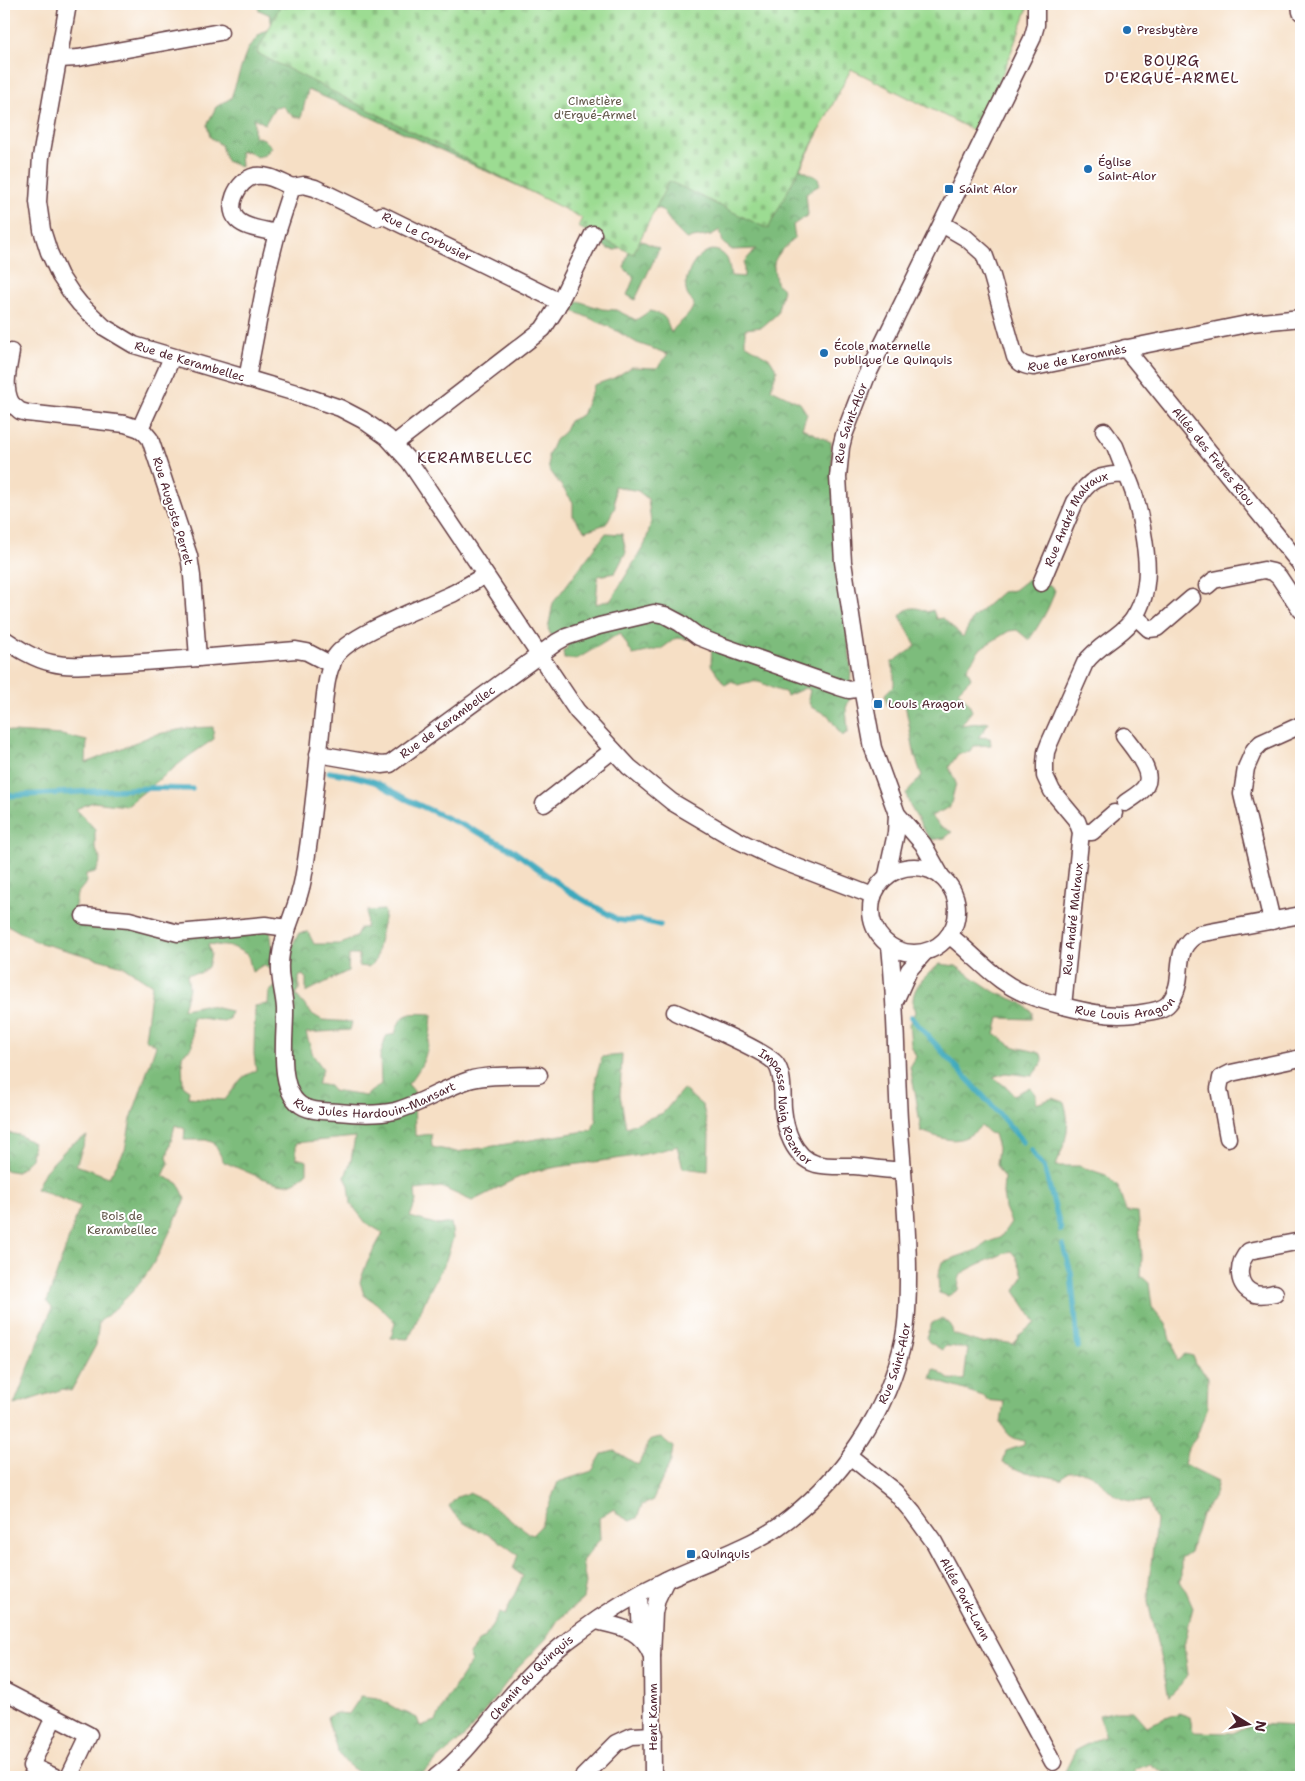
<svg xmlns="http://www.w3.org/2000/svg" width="1305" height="1781" font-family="'Shantell Sans',sans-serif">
<defs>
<pattern id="forest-crowns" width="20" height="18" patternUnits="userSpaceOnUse" patternTransform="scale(1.25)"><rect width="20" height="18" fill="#7dbc7c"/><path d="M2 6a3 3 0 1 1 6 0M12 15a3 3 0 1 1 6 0" fill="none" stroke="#689866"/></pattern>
<pattern id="cemetery-stones" width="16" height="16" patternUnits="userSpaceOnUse" patternTransform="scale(1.25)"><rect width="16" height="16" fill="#9cdc92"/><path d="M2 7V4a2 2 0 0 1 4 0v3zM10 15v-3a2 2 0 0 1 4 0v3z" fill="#88bc7e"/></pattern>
</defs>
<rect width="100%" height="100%" fill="#fff"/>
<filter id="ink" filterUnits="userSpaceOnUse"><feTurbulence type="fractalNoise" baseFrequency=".02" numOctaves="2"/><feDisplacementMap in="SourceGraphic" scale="10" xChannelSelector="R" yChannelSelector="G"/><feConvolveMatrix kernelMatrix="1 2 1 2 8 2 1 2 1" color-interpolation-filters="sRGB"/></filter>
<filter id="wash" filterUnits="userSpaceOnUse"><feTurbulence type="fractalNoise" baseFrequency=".0096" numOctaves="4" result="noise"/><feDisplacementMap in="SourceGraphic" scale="20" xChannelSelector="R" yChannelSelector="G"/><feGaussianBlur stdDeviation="1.12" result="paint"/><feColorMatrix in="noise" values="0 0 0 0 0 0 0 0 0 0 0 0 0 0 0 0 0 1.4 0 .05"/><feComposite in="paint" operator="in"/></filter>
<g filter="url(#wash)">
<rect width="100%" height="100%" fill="#f6dfc5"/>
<!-- forest -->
<path fill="url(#forest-crowns)" stroke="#646e54" d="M257,4H310L847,75L800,169L818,178L820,185L806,193L808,215L793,225L795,238C788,245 772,257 774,267C774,273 776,276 776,283L783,289L777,314L762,327L745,329V344L770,359L777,370L771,389L800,403L807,414L802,428L831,442L839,595L847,632L851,665L850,698L846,708L848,732L842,736L828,715L811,707L808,700L810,690L805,688L787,696L785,692C762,688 765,676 738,685L732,681L725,685L711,665L712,640L694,633L687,639L676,638L661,649L633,655L620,633L577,659H564L563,651L567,648L572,628L555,638L551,635L548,629L553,603L606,533L622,534L626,552L615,573L598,576L596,604L611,600L645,544L651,523L648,499L638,491L614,486L615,507L606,524L585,531L573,516V502L549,469L548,456L555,440L564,432L569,421L582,415L594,385L614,378L632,367L657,368L668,354L637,343L610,327L573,311L578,301L602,309L616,310L636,320L650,311C667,315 666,319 671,333C678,321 691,318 694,303C692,301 688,297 687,294C680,276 704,238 723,254C730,259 729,269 731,276L744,277V262L756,249L732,250L723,243L720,230L711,235L686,239L675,228L662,210L645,204L628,234L659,249L635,300L627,295L634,278L624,268L629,251L623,245L616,250L608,249L602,244L605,232L587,218L355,110L308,90L301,118L293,116L282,106L275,107L265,124L254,118V136L264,139L272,147L265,155L257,157L247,151L240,152L241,167L226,161L221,145L210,137L207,125L216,107L231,98L247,50L259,35L272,27L270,15L259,10Z
M1028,579L1050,585L1055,590C1050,608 1039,625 1029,640L1017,630L1009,631L981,648L967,668L971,678L958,691L968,702L972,711L961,725L988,722L984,731L978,737L990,738L991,745L974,746L970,752L958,754L949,767L956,783L950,807L931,816L940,826L952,832L945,838L930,840L910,806L906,794L922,776L915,756L905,704L887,705L885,694L894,685V670L891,663L916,646L900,616C907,606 917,606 927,612L933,610L936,619L943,618L963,637L973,618L1002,592L1014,590Z
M213,727L214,739L189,756L126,806L93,802L76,809L95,829V848L101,860L96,872L86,874V883L77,894L73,917L103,924L270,930L275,966L272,970L263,965L252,972L248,955L233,947L208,944L211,954L208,967L200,973L187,974L189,988L183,1009L204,1005L231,1011L229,1019L223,1021L192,1017V1047L182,1055L183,1086L189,1090L188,1097L225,1100L242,1078L256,1070L254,1054L255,1006L268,1004L269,992L277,985L286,957L299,933L308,932L314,944H341L356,937L360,928H366L367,911L384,910L385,914L375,962L368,967L359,966V955H349L348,971L306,992V978L302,975L299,977V990L296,995L312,1014L322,1020L352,1022L350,1030L306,1033L313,1055L323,1069L317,1084L329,1086L333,1091L365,1096L381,1084L380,1057L386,1036L395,1034C401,1011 410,1013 432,1014C430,1042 428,1062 408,1084L414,1091L415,1136L431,1134L432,1147L457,1152L592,1130L596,1119V1077L602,1057L622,1055L620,1095L626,1127L663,1113L683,1089L703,1106L709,1135L708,1171L683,1168L677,1146C632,1160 587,1161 541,1170C517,1175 494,1191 472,1201L441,1187L415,1190L416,1201L410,1217L439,1225L451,1223L453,1238L446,1260L427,1296L409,1339L391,1338L395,1322L376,1303L364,1295L360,1282L367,1262L383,1233L366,1223L351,1204L349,1185L345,1177L351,1160L355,1137L296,1143V1158L307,1161V1172C302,1177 295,1183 287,1184C273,1185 239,1168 224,1162L214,1143L206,1140H184L185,1129L175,1125L167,1157L169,1163L163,1176L178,1183L186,1199C171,1227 159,1260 139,1284C127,1298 113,1311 99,1322L96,1345L71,1391L63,1389L14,1405L52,1308L47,1302L80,1206L36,1189L45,1171L70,1145L87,1136L76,1165L109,1177L125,1150L131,1119L156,1045L145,1039L152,985L123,966L37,942L4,923V729L13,732L62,735L87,741L86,763L153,735L188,728Z
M940,964L956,966L993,991L1022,1003L1032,1012V1019L999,1018L995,1035C1001,1036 1004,1041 1009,1044C1016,1049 1031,1049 1041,1054L1043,1062L1032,1076L1006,1073L993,1077L1009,1089L1014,1095L1030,1087L1036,1094V1104L1053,1098L1064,1102C1072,1128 1065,1142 1056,1166H1079L1106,1175L1118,1187L1126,1211L1138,1212L1142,1256L1141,1276L1149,1283L1152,1307L1166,1324L1170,1340L1174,1344L1177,1361L1185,1354L1193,1356L1196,1364L1208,1377L1207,1409L1196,1438L1188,1448L1184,1464L1218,1481L1214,1498L1201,1515L1190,1552L1181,1558V1578L1179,1582L1186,1591L1193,1607L1184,1646L1188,1675L1182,1684L1169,1697L1148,1602L1149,1581L1156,1521L1149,1501C1137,1502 1122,1502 1112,1493C1104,1486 1098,1477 1088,1473C1082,1470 1074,1472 1068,1472L1061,1479L1021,1471L1003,1463L1006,1451L1024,1445V1441C1010,1438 1008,1435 1001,1423L1004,1402L986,1400V1397L931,1379L934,1369L949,1379L964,1380L968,1348L946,1346L942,1350L929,1342L926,1337L932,1323L943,1318L951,1325L953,1334L981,1343L996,1341L1014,1344L1019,1335L1036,1323L1015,1291L1023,1275L1016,1257L1011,1251C1003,1254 964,1269 961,1275C958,1279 959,1285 958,1290L948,1296L939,1293L938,1275L942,1262L977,1250L988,1242L1000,1238L1011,1222L1005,1208L1003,1193L1004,1178L996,1165L998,1148L994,1134L989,1133L981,1126C960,1147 946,1140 921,1131L916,1097L910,1067L916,1057L911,1045L909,1024L915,1012C907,990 924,977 940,964Z
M4,1132L19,1135L33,1143L31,1159L17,1172L4,1170Z
M661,1437L673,1447L671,1461L652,1501L642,1505L637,1518L630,1521L617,1514L614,1509L599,1518L600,1539L582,1561L586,1583L583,1599L558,1620L546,1639L517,1669L468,1733L418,1777H391L382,1772L368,1777C336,1762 336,1748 327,1717L336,1713L349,1714L361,1696L378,1698L400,1711L407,1713L417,1718L420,1726L436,1721L447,1699L471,1662L469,1654L480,1640L484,1639L499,1613L505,1615L523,1576L513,1569L518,1555C510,1549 501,1542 493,1537C474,1527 460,1526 449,1506L457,1497L469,1493L484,1500L532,1535L540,1527L558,1482L592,1471L602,1454L615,1451L638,1465L651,1439Z
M1117,1711H1133L1146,1726L1179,1713L1190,1717L1193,1732L1233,1733L1252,1724L1301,1726V1777H1205L1164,1773L1150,1764L1134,1770L1136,1777H1062L1076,1750L1105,1735L1099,1715Z"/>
<!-- cemetery -->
<path fill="url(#cemetery-stones)" stroke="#737e5e" d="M281,4H1027V10L1005,68L975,131L851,69L768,229L669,181L633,254L578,227L582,218L257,53Z"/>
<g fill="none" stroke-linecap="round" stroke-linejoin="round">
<!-- stream -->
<path stroke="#3da9bd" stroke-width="5.5" d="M329,772L353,776L375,782L406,799L488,837L511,849L570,892L618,920L626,921L640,920L660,925
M4,796L152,788L192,789
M911,1017C948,1059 988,1099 1023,1142
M1031,1150L1045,1170L1061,1230
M1063,1245L1071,1273L1078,1347"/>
</g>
</g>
<g filter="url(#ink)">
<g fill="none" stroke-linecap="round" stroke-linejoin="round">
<defs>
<g id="street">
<path id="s1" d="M68,4L41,157L38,202L42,230L49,252L60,276L72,294L80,304L104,327L134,345L296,393L340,408L363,420L387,437L409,461L577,711L629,767L672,802L735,839L779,860L873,896"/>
<path d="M1300,4L1301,12"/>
<path d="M59,59L78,58L220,32"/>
<path id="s2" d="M292,187L304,185L315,188L377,218L382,215L560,302"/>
<path id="s3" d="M942,224L966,238L984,254L992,276L1015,357C1020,364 1025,366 1034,367L1252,323L1301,318"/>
<path id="s4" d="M1125,348L1301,565"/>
<path d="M11,352C8,370 3,387 11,403"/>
<path d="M247,379L268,269L277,233L292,187C280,182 268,174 255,176C237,180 223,210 240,222C250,229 265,230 277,233"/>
<path d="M4,408L11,403L20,411L27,413L125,424L140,429"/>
<path d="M1104,431L1115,446L1126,474"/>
<path d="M394,444L543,329L556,309L593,234"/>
<path id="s5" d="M485,575C475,581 465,587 454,593C428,606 349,634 335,657C326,673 325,695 323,713C317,768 313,824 303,879C298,908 281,935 280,964C279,979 284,993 285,1008C286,1033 275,1093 304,1107C314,1112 327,1111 338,1112C357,1114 377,1115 395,1111C421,1104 444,1088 469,1080C487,1074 519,1076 539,1075"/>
<path id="s6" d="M1041,583L1075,502C1090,477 1099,476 1126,474C1138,496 1150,558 1146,583C1145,596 1139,612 1131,622C1118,638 1097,646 1085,663L1049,744L1046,752L1045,763V776L1052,791L1077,821L1081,832L1063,1006"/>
<path d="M1207,586L1214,580L1264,570L1273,572L1279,577L1301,610"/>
<path d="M1135,616L1149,629L1157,628L1192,598"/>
<path d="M4,639C19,649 34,659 52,663C68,667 85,665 102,664C134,663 166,660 198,658L192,576L189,556L150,439L145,433L140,429C150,405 162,382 172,357"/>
<path d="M198,658L296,650L307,652L332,665"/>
<path d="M1124,736C1132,747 1154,771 1146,785C1143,792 1132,798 1125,803"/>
<path id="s7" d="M318,754L382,765L390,764L557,642L566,637L599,626L654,613L665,615L680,623L699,637L722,646L839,687L849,690L862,688"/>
<path d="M544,804L613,750"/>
<path d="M1081,832H1092L1114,813"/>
<circle cx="914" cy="910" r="43"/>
<path d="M887,875L896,833L897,814"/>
<path id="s8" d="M941,876L923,844L897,814L873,748L862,688L843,562L838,477L841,447L844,435L866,378L1032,39L1036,25V4"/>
<path d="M84,916L129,920L178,933L265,925L288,928"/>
<path d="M1272,921L1242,794L1246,768L1254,750L1261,743L1301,725"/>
<path id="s9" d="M949,935C967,949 982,966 1001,980C1020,994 1040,1000 1063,1006C1087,1012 1108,1017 1134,1014C1145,1012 1162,1012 1169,1003C1189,979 1168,949 1199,934L1301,915"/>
<path d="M896,999L909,970L925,952"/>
<path id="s10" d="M675,1012C694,1021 767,1051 776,1064C784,1075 782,1095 783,1108C785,1129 793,1157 816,1164C828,1167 841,1166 854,1166C870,1167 886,1171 903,1170"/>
<path d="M1228,1138L1219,1089L1221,1078L1231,1073L1301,1058"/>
<path d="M1275,1293C1268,1294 1262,1296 1255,1294C1236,1287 1236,1264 1249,1251L1301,1241"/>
<path id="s11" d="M850,1456L895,1492L913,1513L934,1542L1053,1762"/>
<path d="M639,1595L641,1636"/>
<path d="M596,1621C622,1627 641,1629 652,1656"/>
<path d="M4,1691L89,1735L69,1777"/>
<path d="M54,1717L31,1766L55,1777"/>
<path id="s12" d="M436,1777C463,1757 483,1729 504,1704C526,1678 550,1653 577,1634C605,1613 636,1594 668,1579C702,1563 747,1548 778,1527C840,1483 889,1412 904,1337C908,1317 908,1295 908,1274C908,1223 903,1171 899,1120C896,1062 896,1004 890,946"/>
<path d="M583,1777L617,1743L632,1736L654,1735"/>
<path d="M653,1777L652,1656L654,1613L657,1599L666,1580"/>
</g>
</defs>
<!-- street casing -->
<use href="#street" stroke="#643c42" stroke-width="19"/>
<!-- street -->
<use href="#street" stroke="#fff" stroke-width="16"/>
</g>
</g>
<!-- markers -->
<g fill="#1f6fb2" stroke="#fff" stroke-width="2">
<circle cx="1127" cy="30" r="5"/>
<circle cx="1088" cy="169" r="5"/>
<rect x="944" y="184" width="10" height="10" rx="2.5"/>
<circle cx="824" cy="353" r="5"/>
<rect x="873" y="699" width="10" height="10" rx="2.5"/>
<rect x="686" y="1549" width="10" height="10" rx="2.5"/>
</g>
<g text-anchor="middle" stroke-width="4" stroke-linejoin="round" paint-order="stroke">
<!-- poi labels -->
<g font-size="12" fill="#4a1f2b" stroke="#fff" text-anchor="start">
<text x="1137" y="34">Presbytère</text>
<text x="1098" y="166">Église<tspan x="1098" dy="14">Saint-Alor</tspan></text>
<text x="959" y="193">Saint Alor</text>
<text x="834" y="350">École maternelle<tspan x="834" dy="14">publique Le Quinquis</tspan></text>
<text x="888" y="708">Louis Aragon</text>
<text x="701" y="1558">Quinquis</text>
</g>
<!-- park labels -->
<g font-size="12" fill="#63584a" stroke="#fff">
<text x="595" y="105">Cimetière<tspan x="595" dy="14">d'Ergué-Armel</tspan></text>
<text x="122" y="1220">Bois de<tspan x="122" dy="14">Kerambellec</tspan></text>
</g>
<!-- street labels -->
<g font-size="12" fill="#4a1f2b" stroke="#fff">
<text dy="4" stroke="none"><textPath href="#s2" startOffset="148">Rue Le Corbusier</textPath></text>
<text dy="4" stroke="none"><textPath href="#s3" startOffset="226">Rue de Keromnès</textPath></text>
<text dy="4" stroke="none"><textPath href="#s1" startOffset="439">Rue de Kerambellec</textPath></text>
<text dy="4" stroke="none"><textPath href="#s8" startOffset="476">Rue Saint-Alor</textPath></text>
<text dy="4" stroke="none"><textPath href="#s4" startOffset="140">Allée des Frères Riou</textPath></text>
<text transform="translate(173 511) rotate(73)" y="4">Rue Auguste Perret</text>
<text dy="4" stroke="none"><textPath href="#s6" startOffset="75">Rue André Malraux</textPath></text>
<text dy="4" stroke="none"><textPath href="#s7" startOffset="144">Rue de Kerambellec</textPath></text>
<text transform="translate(1073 919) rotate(-84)" y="4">Rue André Malraux</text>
<text dy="4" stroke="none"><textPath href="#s9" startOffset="200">Rue Louis Aragon</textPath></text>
<text dy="4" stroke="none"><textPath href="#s5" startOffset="708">Rue Jules Hardouin-Mansart</textPath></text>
<text dy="4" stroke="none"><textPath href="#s10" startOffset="158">Impasse Naig Rozmor</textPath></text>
<text dy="4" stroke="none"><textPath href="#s12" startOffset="635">Rue Saint-Alor</textPath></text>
<text dy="4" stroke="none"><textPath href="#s11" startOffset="186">Allée Park-Lann</textPath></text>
<text dy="4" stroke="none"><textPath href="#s12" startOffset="138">Chemin du Quinquis</textPath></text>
<text transform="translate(653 1717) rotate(-90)" y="4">Hent Kamm</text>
</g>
<!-- quarter labels -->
<g font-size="15" letter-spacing="1" fill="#4a1f2b" stroke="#fff">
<text x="1172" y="66">BOURG<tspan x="1172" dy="17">D'ERGUÉ-ARMEL</tspan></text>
<text x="475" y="463">KERAMBELLEC</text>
</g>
</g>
<!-- margin -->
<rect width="1305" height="1781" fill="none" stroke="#fff" stroke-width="20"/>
<!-- north arrow -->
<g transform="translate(1248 1724) rotate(100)" stroke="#ffffff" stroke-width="4" paint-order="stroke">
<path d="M0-4L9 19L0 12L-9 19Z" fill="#4a1f2b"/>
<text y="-8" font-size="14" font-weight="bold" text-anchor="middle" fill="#4a1f2b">N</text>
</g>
</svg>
